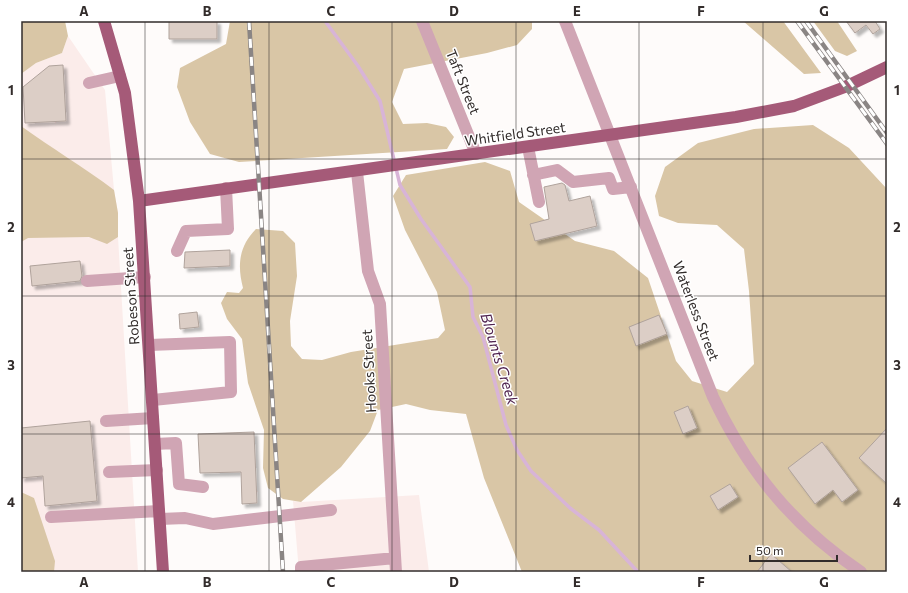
<svg xmlns="http://www.w3.org/2000/svg" width="908" height="593" font-family="Commissioner,sans-serif">
<defs>
<filter id="shadow"><feDropShadow dx="3.5" dy="3.5" stdDeviation="1" flood-color="#0004"/></filter>
</defs>
<rect width="100%" height="100%" fill="#fefbfa"/>
<!-- built -->
<path fill="#fbecea" d="M68,36L105,90L114,190L118,213V237L138,572H21V74L36,63L62,53Z
M419,495L429,572H299L293,501L301,502Z"/>
<!-- green -->
<path fill="#d9c6a6" d="M21,21H65L68,36L62,53L36,63L21,74Z
M230,21H532V29L517,45L487,53L404,69L392,102L403,124L427,123L446,127L454,137L447,149L239,162L210,154L190,122L177,87L180,68L226,44Z
M743,21H783L821,73L804,74Z
M813,21H837L857,51L847,56L835,51Z
M813,125L849,148L887,189V572H522L484,478L466,414L430,410L406,404L378,410L370,431L341,467L301,502L283,499L268,488L263,468L264,430L248,383L242,339L227,319L221,303L227,292L239,293L243,288C237,265 239,246 256,229L283,231L295,243L297,276L290,321L291,346L302,359L322,360L351,352L438,338L445,330L437,292L405,230L393,196L406,175L485,162L510,171L519,202L575,241L614,251L648,278L676,361L692,381L727,392L754,364L749,291L744,249L717,225L678,223L659,216L655,196L665,167L698,143L754,129Z
M21,126C51,148 84,167 114,190L118,213V237L107,244L89,237L28,238L21,242Z
M21,492L34,498L55,561L54,572H21Z"/>
<g fill="none" stroke-linecap="round" stroke-linejoin="round">
<!-- stream -->
<path stroke="#d8b4d7" stroke-width="3.5" d="M325,21L358,66L380,101L400,185L421,219L470,287L473,317L483,337L506,425L517,450L531,471L570,508L599,530L638,572"/>
</g>
<!-- building -->
<path fill="#dccec6" stroke="#afa29b" filter="url(#shadow)" d="M169,21H217V39H169Z
M846,21H875L880,29L873,34L866,25L855,33Z
M63,65L66,121L25,123L23,87L49,66Z
M562,183L565,185L569,201L590,196L597,226L535,241L530,224L549,219L544,187Z
M230,250V266L184,268L185,252Z
M80,261L82,276L80,281L32,286L30,266Z
M197,312L199,327L180,329L179,314Z
M659,315L667,334L636,346L629,327Z
M688,406L697,428L683,434L674,412Z
M90,421L97,501L45,506L43,476L21,478V428Z
M887,428V484L859,458Z
M254,432L257,503L242,504L241,472L200,473L198,434Z
M822,442L858,490L842,502L833,490L815,504L788,468Z
M730,484L738,497L718,510L710,496Z
M771,554L792,572H757Z"/>
<g fill="none" stroke-linecap="round" stroke-linejoin="round">
<!-- minor -->
<path stroke="#d0a5b4" stroke-width="12" d="M422,21L476,154
M565,21L713,397C748,471 793,526 861,572
M89,83L120,76
M528,147L539,202
M357,172L368,271L380,304L396,572
M533,175L557,170L573,182L609,178L613,189L631,187
M177,251L186,231L228,229L226,188
M87,281L145,277
M149,345L230,342L231,392L153,400
M106,421L153,418
M155,444L176,443L179,484L203,487
M109,472L157,470
M51,517L159,511
M160,519L185,518L213,524L331,510
M301,572V567L395,558"/>
<!-- major -->
<path stroke="#a55a78" stroke-width="12" d="M104,21L125,93L139,201L163,572
M139,201L736,117L794,106L845,87L887,67"/>
<defs>
<path id="rail" d="M249,21L283,572
M797,21L887,144
M806,21L887,133"/>
</defs>
<!-- rail casing -->
<use href="#rail" stroke="#8a8584" stroke-width="4.5"/>
<!-- rail -->
<use href="#rail" stroke="#fff" stroke-width="3" stroke-dasharray="9" stroke-linecap="butt"/>
</g>
<!-- grid -->
<path fill="none" stroke="#322c2b" stroke-width="1" stroke-opacity="0.55" d="M145,21V572M269,21V572M392,21V572M516,21V572M639,21V572M763,21V572M21,159H887M21,296H887M21,434H887"/>
<g text-anchor="middle" stroke-width="3" stroke-linejoin="round" paint-order="stroke">
<!-- street labels -->
<g font-size="14" fill="#322c2b" stroke="#fff">
<text transform="translate(463 82) rotate(68)" y="5">Taft Street</text>
<text transform="translate(515 134) rotate(-8)" y="5">Whitfield Street</text>
<text transform="translate(131 296) rotate(-94)" y="5">Robeson Street</text>
<text transform="translate(696 311) rotate(69)" y="5">Waterless Street</text>
<text transform="translate(369 371) rotate(-93)" y="5">Hooks Street</text>
</g>
<!-- water labels -->
<g font-size="15" font-style="italic" fill="#502450" stroke="#fff">
<text transform="translate(499 359) rotate(73)" y="5">Blounts Creek</text>
</g>
</g>
<!-- border -->
<rect width="908" height="593" fill="none" stroke="#ffffff" stroke-width="44"/>
<!-- scale -->
<path d="M750 555v6h87v-6" fill="none" stroke="#322c2b" stroke-width="2"/>
<text x="756" y="555" font-size="12" fill="#322c2b" stroke="#ffffff" stroke-width="3" paint-order="stroke">50 m</text>
<rect x="22" y="22" width="864" height="549" fill="none" stroke="#322c2b" stroke-width="1.5"/>
<g font-size="13" text-anchor="middle" font-weight="bold" fill="#322c2b">
<text x="84" y="16">A</text>
<text x="207" y="16">B</text>
<text x="331" y="16">C</text>
<text x="454" y="16">D</text>
<text x="577" y="16">E</text>
<text x="701" y="16">F</text>
<text x="824" y="16">G</text>
<text x="11" y="95">1</text>
<text x="897" y="95">1</text>
<text x="11" y="232">2</text>
<text x="897" y="232">2</text>
<text x="11" y="370">3</text>
<text x="897" y="370">3</text>
<text x="11" y="507">4</text>
<text x="897" y="507">4</text>
<text x="84" y="587">A</text>
<text x="207" y="587">B</text>
<text x="331" y="587">C</text>
<text x="454" y="587">D</text>
<text x="577" y="587">E</text>
<text x="701" y="587">F</text>
<text x="824" y="587">G</text>
</g>
</svg>
